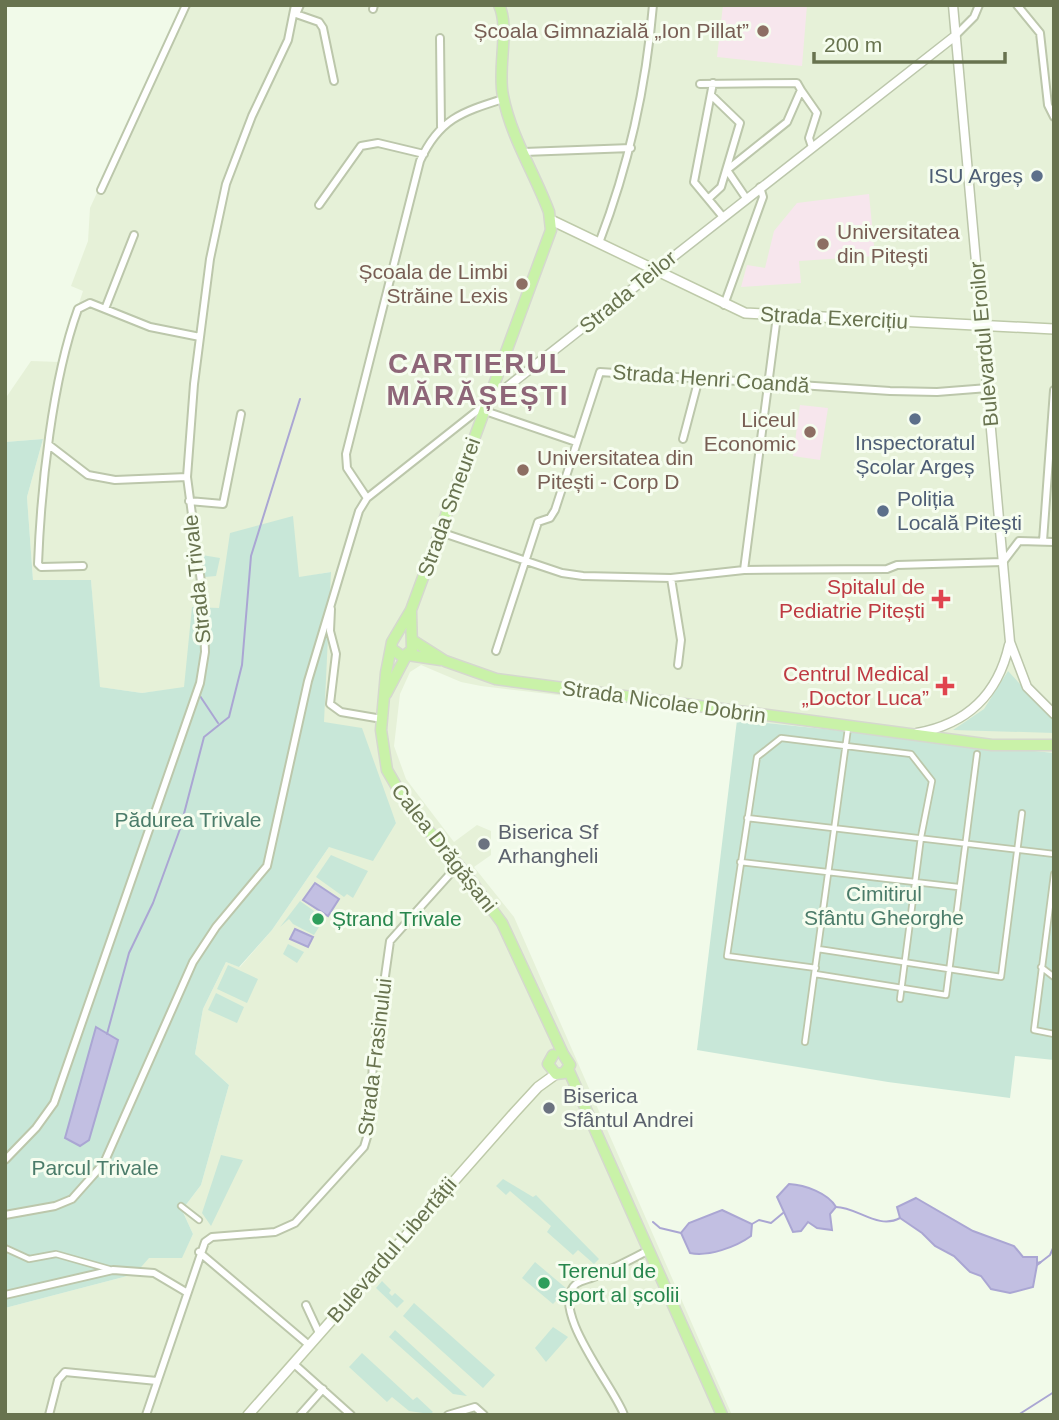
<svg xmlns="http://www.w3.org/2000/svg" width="1059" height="1420" font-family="Arial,sans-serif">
<rect width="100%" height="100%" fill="#f1fae9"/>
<!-- residential -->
<path fill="#e6f1d8" d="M183,5H1054V753L737,720L694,711L481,686L461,682L421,665L410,672L400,694L394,746L406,779L454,842L477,825L491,831V855L474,867L514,917L732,1415H5V1308L135,1274L148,1258H181L193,1234L182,1210L201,1185L229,1085L195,1054L203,1009L226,962L240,967L272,930L329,847L396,823L385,797L323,723L330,572L299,578L208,685L142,693L99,687L91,580H33L27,497L43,439L5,442V399L31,361L60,362L83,291L71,286L88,241L90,208Z"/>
<!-- education -->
<path fill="#f7e6ed" d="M723,5H807L802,66L717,57Z
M869,194L875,256L799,261L801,283L741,287L747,265L765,268L774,231L797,203Z
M800,405L828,408L820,460L793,456Z"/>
<!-- green -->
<path fill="#c8e7d8" d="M43,439L27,497L33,580H91L100,687L142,693L184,687L192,607L219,608L230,533L293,516L299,577L331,572L324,722L362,728L396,823L373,861L329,847L272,930L239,967L226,962L203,1009L195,1054L229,1085L201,1185L182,1210L193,1234L182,1258H149L135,1274L5,1308V442Z
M202,555L220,558L216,576L205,577Z
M1008,671L1054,721V733L953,730L984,709Z
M737,720L1054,753V1060L1015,1056L1010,1098L888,1082L697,1050Z
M331,855L368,871L353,898L347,894L344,897L316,877Z
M300,901L314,911L309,920L319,927L314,935L293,924L289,919L280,927Z
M288,944L304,952L297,963L283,954Z
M228,965L258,979L247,1003L217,989Z
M216,993L244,1007L237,1023L208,1010Z
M221,1155L243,1160L211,1226L202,1213Z
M503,1179L533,1197L536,1195L599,1259L594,1264L578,1250L573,1255L547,1232L551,1226L510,1191L506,1195L496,1186Z
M535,1262L567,1289L553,1304L522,1278Z
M382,1281L391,1290L389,1293L392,1296L395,1293L404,1301L397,1308L376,1288Z
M414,1303L495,1375L483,1388L403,1316Z
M553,1327L568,1337L546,1362L535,1348Z
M395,1330L467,1396L453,1394L389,1337Z
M362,1353L413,1400L417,1397L433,1412L430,1414L409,1411L392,1397L387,1402L349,1367Z"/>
<!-- water -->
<path fill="#c2bfe2" stroke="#aaa6d3" stroke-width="2" d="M315,883L339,899L328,916L303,900Z
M295,929L313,937L308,947L290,939Z
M96,1027L118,1040L89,1140L80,1146L65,1138Z
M789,1184C805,1185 828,1193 836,1207L830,1214L832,1230L817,1228L808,1222L801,1231L793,1232L777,1197Z
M916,1198L973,1231L1014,1246L1023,1257H1037V1263L1041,1262L1037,1265L1033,1287L1010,1293L991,1289L981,1276L970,1272L954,1256L935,1246L922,1233L900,1218L897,1207Z
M722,1210L752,1224L751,1236C736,1247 708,1257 690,1253L681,1233L689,1223Z"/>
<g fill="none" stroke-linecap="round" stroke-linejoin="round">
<!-- stream -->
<path stroke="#aaa6d3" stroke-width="2" d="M198,693L218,723
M107,1034L129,953L153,903L180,829L204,737L229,717L242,665L251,556L300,399
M836,1207C857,1207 878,1230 900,1218
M653,1222L660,1228L681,1233
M752,1224L759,1220L771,1223L783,1213
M1037,1265L1050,1255L1054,1246
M1018,1415L1054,1392"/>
<defs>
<path id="pedestrian" d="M747,818L1054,854
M740,862L958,887
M1054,874L1034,1030L1054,1034
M818,949L1001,977L1022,813
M1041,967L1054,977
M816,968L727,956L757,757L781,738L911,754L932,781L921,837L900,999
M815,974L946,995L977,754
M805,1042L848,728
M181,1206L199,1220
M5,1248L29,1259L56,1254L109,1269"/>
<path id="minor" d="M300,5L296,14L319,22L323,28L334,81
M1017,5L1040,33L1048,105L1054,117
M373,9L374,5
M955,36L974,17L979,5
M440,38L441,127
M713,83L694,182L723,217
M700,84L797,83L801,90L787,122L727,170L746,198
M801,90L817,113L809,138L812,147
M524,152L631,148
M101,190L186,5
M708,199L721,187L740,123L711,95
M319,205L361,146L378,143L424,154
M599,243C629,165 646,89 653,5
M724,305L763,197L760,187
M105,309L134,235
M485,411L576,442
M683,439L699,378
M49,445L88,475L115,480L187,477
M367,498L347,468L346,454L420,161C439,119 462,112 503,99
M189,501L223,504L241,414
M440,532L562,573L583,576L671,578L744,570L887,569L897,565L1003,562L1019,541L1054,542
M1043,541L1054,390
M83,566L41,567L38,564C41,487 52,381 78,309L90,303L150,327L200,337
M744,570L777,316
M671,578L681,640L678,665
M331,609L330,631L336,654L330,704L341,712L382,719
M496,651L538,522L550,518L555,510L600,372L890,391L937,392L988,388
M5,1160L36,1128L54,1103L200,683L205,652L203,597L187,477L194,384L210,259L226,184L252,116L288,40L295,5
M5,1215L55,1206L72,1199L104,1163L193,962L216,927L267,866L308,681L359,511L367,498L487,403
M199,1252L309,1345
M5,1295L113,1270L154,1273L186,1292
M306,1305L319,1333
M293,1363L351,1415
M49,1415L58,1380L65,1372L157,1381
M146,1415L205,1242L212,1237L275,1232L295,1223L364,1147L370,1127L373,1061L390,941L458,865
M300,1415L323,1389
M448,1415L475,1407L484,1415
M624,1415C617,1391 547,1308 576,1284C581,1280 590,1279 596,1276C614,1268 632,1259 649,1250"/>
<path id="tertiary" d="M953,5L1010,642L1027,687L1054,714
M488,402L955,36
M917,733C967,724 998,694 1009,645"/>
<path id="secondary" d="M551,220L745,313L1054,329
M248,1415L515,1112L538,1087L556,1074"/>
<path id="primary" d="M499,5C510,28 497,69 503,96C511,137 535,174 549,212L551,230L411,610L392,642L386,673L381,730L387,770L409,808L466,874L502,923L563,1054L570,1065L564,1073L556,1074L548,1064L553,1055
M412,640L445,661L496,679L992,745H1054
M392,649L403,657L412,650L411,611
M408,655L441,660
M386,694L406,656
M568,1069L722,1415"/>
</defs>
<!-- pedestrian casing -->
<use href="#pedestrian" stroke="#bcc7ab" stroke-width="8"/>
<!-- minor casing -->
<use href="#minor" stroke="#bcc7ab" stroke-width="10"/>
<!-- tertiary casing -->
<use href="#tertiary" stroke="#bcc7ab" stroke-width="11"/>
<!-- secondary casing -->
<use href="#secondary" stroke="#becaa9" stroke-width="12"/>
<!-- primary casing -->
<use href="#primary" stroke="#d5d8ce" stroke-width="13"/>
<!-- pedestrian -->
<use href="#pedestrian" stroke="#fff" stroke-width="4.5"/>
<!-- minor -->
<use href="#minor" stroke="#fff" stroke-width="6"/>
<!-- tertiary -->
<use href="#tertiary" stroke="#fff" stroke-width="8"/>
<!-- secondary -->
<use href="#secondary" stroke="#fff" stroke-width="9"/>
<!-- primary -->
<use href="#primary" stroke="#c9f2a8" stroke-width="10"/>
</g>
<!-- markers -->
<g fill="#8d6e63" stroke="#f6fdef" stroke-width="2.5">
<circle cx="763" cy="31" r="7"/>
<circle cx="823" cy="244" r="7"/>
<circle cx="522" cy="284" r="7"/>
<circle cx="810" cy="432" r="7"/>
<circle cx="523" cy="470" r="7"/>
</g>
<g fill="#5c6f8a" stroke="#f6fdef" stroke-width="2.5">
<circle cx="1037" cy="176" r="7"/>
<circle cx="915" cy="419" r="7"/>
<circle cx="883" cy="511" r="7"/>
</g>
<g fill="#e0444e" stroke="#f6fdef" stroke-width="2.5">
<path d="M937.5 588.5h7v7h7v7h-7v7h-7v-7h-7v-7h7z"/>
<path d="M941.5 675.5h7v7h7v7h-7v7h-7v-7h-7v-7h7z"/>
</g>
<g fill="#6b7280" stroke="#f6fdef" stroke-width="2.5">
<circle cx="484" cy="844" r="7"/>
<circle cx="549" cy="1108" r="7"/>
</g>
<g fill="#2e9e5b" stroke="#f6fdef" stroke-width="2.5">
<circle cx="318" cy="919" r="7"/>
<circle cx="544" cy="1283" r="7"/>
</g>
<g text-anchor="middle" stroke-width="6" stroke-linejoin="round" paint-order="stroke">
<!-- education labels -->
<g font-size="21" fill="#785e54" stroke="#f6fdef" text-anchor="end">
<text x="749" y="38">Școala Gimnazială „Ion Pillat”</text>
<text x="837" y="239" text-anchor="start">Universitatea<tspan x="837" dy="24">din Pitești</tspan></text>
<text x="508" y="279">Școala de Limbi<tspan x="508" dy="24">Străine Lexis</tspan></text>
<text x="796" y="427">Liceul<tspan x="796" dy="24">Economic</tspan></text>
<text x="537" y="465" text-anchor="start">Universitatea din<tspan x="537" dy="24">Pitești - Corp D</tspan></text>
</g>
<!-- service labels -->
<g font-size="21" fill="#4e5e75" stroke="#f6fdef" text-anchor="end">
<text x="1023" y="183">ISU Argeș</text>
<text x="915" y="450" text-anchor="middle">Inspectoratul<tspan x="915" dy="24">Școlar Argeș</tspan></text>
<text x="897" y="506" text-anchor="start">Poliția<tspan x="897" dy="24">Locală Pitești</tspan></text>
</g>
<!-- street labels -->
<g font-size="21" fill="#68734f" stroke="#f6fdef">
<text transform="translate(628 292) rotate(-39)" y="7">Strada Teilor</text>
<text transform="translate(834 318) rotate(3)" y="7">Strada Exercițiu</text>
<text transform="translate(984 344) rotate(-95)" y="7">Bulevardul Eroilor</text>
<text transform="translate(711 379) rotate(4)" y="7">Strada Henri Coandă</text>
<text transform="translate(449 507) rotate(-70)" y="7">Strada Smeurei</text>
<text transform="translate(197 579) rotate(-96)" y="7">Strada Trivale</text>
<text transform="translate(664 702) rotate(8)" y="7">Strada Nicolae Dobrin</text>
<text transform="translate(444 848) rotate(52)" y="7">Calea Drăgășani</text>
<text transform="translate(375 1057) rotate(-83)" y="7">Strada Frasinului</text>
<text transform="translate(392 1250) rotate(-49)" y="7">Bulevardul Libertății</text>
</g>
<!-- health labels -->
<g font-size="21" fill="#be3a42" stroke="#f6fdef" text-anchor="end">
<text x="925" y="594">Spitalul de<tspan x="925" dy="24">Pediatrie Pitești</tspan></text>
<text x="929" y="681">Centrul Medical<tspan x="929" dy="24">„Doctor Luca”</tspan></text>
</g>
<!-- park labels -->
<g font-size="21" fill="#4b7c6a" stroke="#f6fdef">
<text x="188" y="827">Pădurea Trivale</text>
<text x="884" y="901">Cimitirul<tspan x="884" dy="24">Sfântu Gheorghe</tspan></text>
<text x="95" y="1175">Parcul Trivale</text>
</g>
<!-- worship labels -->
<g font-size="21" fill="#5b616d" stroke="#f6fdef" text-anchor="start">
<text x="498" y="839">Biserica Sf<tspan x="498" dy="24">Arhangheli</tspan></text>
<text x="563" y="1103">Biserica<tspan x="563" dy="24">Sfântul Andrei</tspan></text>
</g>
<!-- leisure labels -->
<g font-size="21" fill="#27864d" stroke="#f6fdef" text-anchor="start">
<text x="332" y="926">Ștrand Trivale</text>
<text x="558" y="1278">Terenul de<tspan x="558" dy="24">sport al școlii</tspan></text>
</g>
<!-- district labels -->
<g font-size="28" font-weight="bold" letter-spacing="2" fill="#8e6678" stroke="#f6fdef">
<text x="478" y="373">CARTIERUL<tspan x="478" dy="32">MĂRĂȘEȘTI</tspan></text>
</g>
</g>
<!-- border -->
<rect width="1059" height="1420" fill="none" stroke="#68734f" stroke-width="14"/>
<!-- scale -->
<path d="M814 52v10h191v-10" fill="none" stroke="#68734f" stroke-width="3.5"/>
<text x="824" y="52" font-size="21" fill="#68734f" stroke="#f6fdef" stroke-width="5" paint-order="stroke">200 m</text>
</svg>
